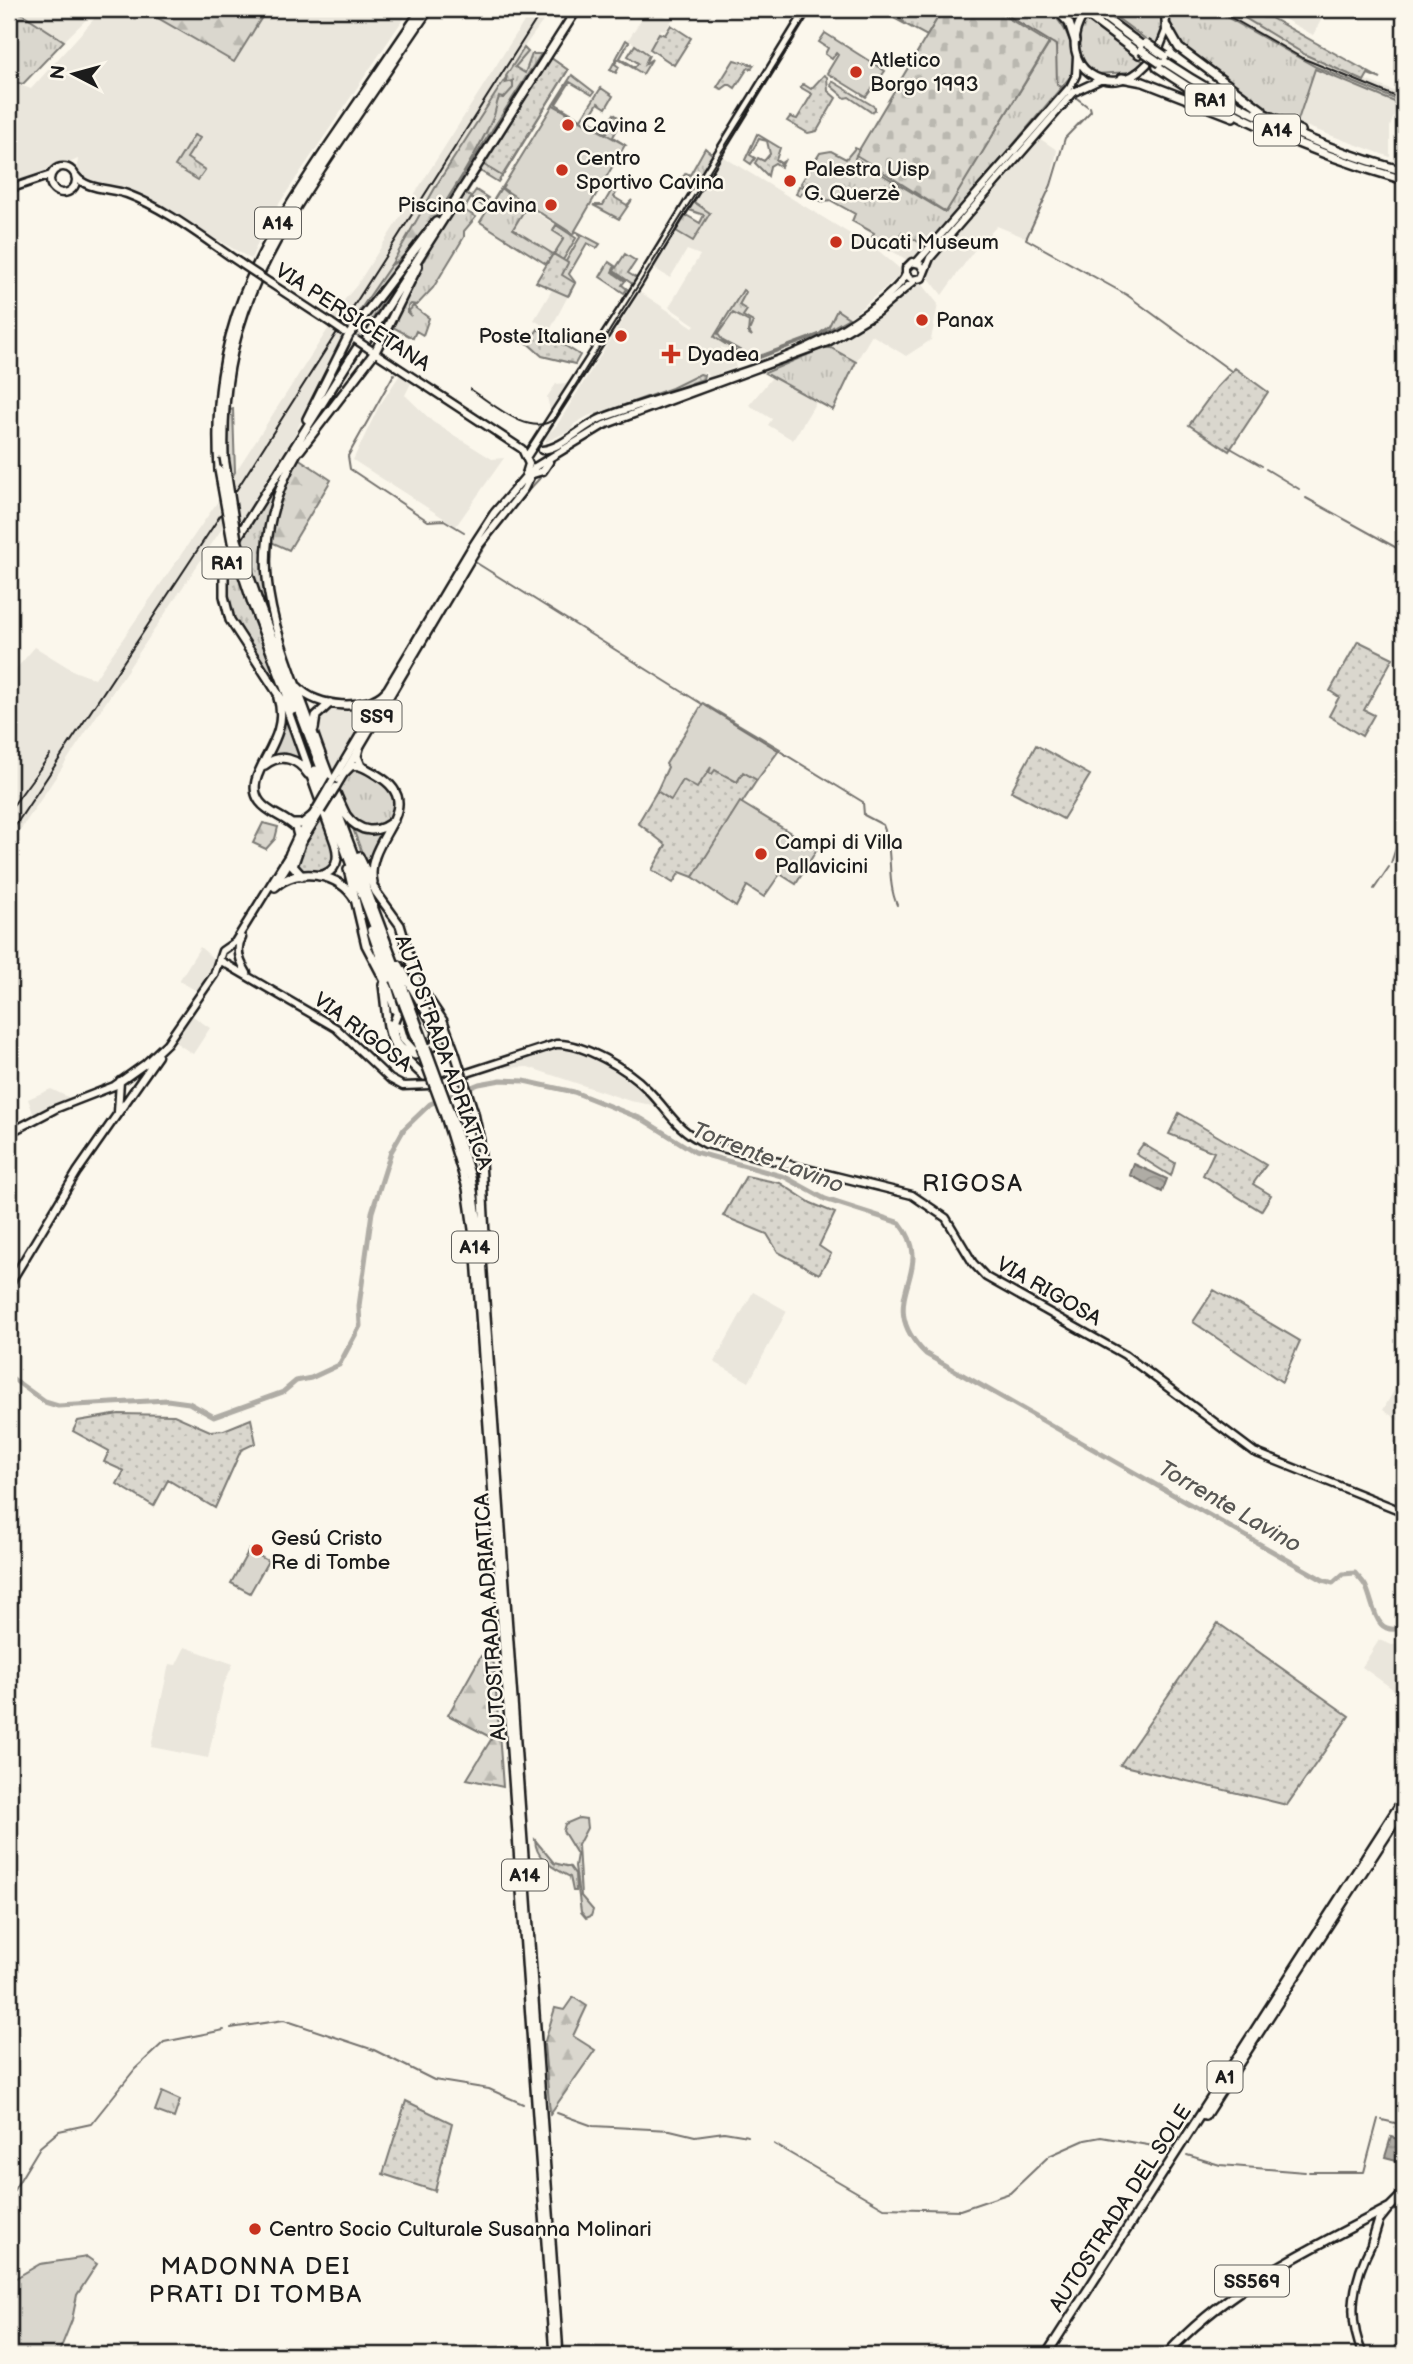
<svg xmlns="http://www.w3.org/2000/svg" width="1413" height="2364" font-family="'Balsamiq Sans',sans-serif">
<defs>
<pattern id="grass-tufts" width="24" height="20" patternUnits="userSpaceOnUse" patternTransform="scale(1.75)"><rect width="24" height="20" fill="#dad7ce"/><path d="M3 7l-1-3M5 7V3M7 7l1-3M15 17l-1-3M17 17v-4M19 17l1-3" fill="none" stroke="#bab8b0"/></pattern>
<pattern id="forest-firs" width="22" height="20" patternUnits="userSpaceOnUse" patternTransform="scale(1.75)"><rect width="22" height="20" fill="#dad7ce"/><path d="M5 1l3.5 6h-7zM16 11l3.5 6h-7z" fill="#bab8b0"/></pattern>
<pattern id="cemetery-stones" width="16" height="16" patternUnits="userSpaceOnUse" patternTransform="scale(1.75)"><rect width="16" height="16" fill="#dad7ce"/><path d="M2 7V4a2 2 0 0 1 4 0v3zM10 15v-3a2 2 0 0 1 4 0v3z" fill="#bab8b0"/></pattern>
<pattern id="park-dots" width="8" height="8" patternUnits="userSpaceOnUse" patternTransform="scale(1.75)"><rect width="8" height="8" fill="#dad7ce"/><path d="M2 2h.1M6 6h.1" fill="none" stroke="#bab8b0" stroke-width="1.8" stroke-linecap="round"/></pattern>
<pattern id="water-waves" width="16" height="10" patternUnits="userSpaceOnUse" patternTransform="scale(1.75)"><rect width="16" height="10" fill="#afaca5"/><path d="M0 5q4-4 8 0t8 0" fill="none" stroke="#96938d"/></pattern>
</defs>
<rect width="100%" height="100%" fill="#fbf7ec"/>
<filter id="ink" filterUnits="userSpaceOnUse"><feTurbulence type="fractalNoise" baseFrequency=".0143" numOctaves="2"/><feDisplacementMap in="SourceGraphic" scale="14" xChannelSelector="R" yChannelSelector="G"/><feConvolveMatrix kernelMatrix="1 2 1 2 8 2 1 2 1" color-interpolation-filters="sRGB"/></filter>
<g filter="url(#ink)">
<!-- built -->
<path fill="#eae6dc" d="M17,9H92L95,11L64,41Z
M103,9H136L149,13L234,61L267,9H410L266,223L251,259L145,198L122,188L83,179L77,169L78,159L20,185L17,191L9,193V81L31,89Z
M532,9H552L524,47L532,54L538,52L525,73L512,67L439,181L391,265L346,329L329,318L357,285Z
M648,9H654L672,20L665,31L661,29L648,52L628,40Z
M1212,9H1230L1322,63L1404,95V109L1398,104L1390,127V157L1297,123L1315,67Z
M1266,9H1327L1313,35Z
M1039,138L1057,150L1051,182L1026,238L997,226L973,252L942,295L925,273V268Z
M722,156L880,252L900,269V275L854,314L815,337L752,361L721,347V350L733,359L736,367L733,368L710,377L705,372L673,388L588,416L574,424L571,430L546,442V436L557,425L640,292L693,327L695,325L669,307L700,255L687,250L670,278L654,268L675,234L679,233L694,241L710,213L694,202Z
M502,187L523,205L577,238L563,261L553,254L547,265L479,223Z
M902,232L927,247L918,258L909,261L890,250Z
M914,283L924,286L938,304L931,340L906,356L872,335L856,362L831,348H823L860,329Z
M552,290L568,296L550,330L534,320Z
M330,326L343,336L295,434L237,528L229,482Z
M401,373L411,383L405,395L433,422L492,459L504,458L456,526L353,460L378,408Z
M774,375L816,402L793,440L768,425L772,419L749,405Z
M567,383L572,386L554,413L550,410L547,397L556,384Z
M218,501L223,527L9,847V677L35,647L74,671L95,679Z
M356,706L363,710L362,724L333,772L317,729V720L327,708Z
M200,947L216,961L197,991L179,981Z
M190,1014L210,1028L193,1054L172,1040Z
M558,1044L580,1047L648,1083L664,1107L630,1101L528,1067L497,1068L515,1057Z
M51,1089L72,1099L34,1116L28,1099Z
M753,1292L787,1311L749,1382L714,1362Z
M1404,1373V1424L1383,1410Z
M1379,1640L1392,1645L1404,1644V1697L1362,1667Z
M185,1647L233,1664L224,1684L208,1758L151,1747L169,1664L176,1665Z"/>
<!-- grass -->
<path fill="url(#grass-tufts)" stroke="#7b7a75" stroke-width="2" d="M15,9L64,41L23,84L9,81V16Z
M908,9H943L927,36L894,18L905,23L899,17Z
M993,9H1048C1067,27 1078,49 1071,76L927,247L902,232L890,250L871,239L874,233L852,221L855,214L830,200L823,202L803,192L800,196L796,194L799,186L805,187L801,183L820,153L831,151L846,159L855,148L859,150L855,158L945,212L1049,44Z
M1105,9H1161L1162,33L1155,46Z
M1169,9H1212L1316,67L1400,101L1404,114L1398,111L1397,103L1315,69L1297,123L1261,107L1179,43L1172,32Z
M1086,18L1144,62L1131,72L1095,74C1078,60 1074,38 1086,18Z
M626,40L629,42L620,58L635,67L638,63L628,56L635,45L649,55L645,64L652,59L643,74L618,59L615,64L619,67L616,73L610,70Z
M524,48L528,52L515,67L525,73L532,54H541L420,242L352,329H347L391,265L432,221L481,141L499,97L504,98L512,81L506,84V76Z
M551,58L568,70L504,174L488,167L502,176L498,182L480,171L466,194L471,197L476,190L488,198L483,206L471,198L464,210L476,217L464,231V237L433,288L417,305L411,304L408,307V313L411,316L409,311L413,306L429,318L423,335L416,331L413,338L393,327L380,351V346L437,235Z
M572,75L594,92L592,95L570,82L556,104L581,119L601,88L613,96L606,108L598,103L588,119L608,133L604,129L614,114L622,120L613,137L625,145L599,148L606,134L553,105Z
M194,135L200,138L187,158L205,170L198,180L175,166Z
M705,148L714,156L681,211L693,186L682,178L686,173L690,175Z
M501,188L525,209L513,229L553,254L546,264L480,222Z
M613,188L617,191L614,197L627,205L632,200L619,219L593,205H603Z
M694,202L710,213L693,241L676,231L686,215L700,223L704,215L689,210Z
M556,225L576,238L563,260L554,254L564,238L553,231Z
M577,232L600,244L597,248L587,243L569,274L575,282L569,295L551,287L580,237Z
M625,254L636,261L628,273L638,279L634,285L614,271Z
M609,262L615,266L612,272L625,281L622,285L627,289L624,293L600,277Z
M405,267L360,339L353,334Z
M743,290L746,292L739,305L747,310L743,316L753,322L749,331L752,336L748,333L749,322L733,313L718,334L723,341L754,358L819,334L829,326L837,310L849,318L815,337L752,361L714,337Z
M823,348H831L856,362L833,410L765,373Z
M700,374L704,375L703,379L606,414L596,415L672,388Z
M233,409L235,472L229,482L227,411Z
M289,460L278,486L261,551L264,555L269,622L239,537Z
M231,555L280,689L279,690C244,641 219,618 231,555Z
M284,712L304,766L298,761H266L282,731Z
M349,769H361L391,788C392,793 396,800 396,805C396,827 367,833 354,820C346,813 342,800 337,791Z
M352,826L368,833L386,829L372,852L368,869Z
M579,1818L586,1819L587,1828L578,1845L581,1896L593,1910L591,1916L586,1918L581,1912L575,1866L577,1854L563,1831L565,1824Z
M535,1840L554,1863L570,1867L575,1874L576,1891H573L570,1877C555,1868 536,1861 535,1840Z
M162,2092L180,2100L174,2118L155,2111Z"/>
<!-- forest -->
<path fill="url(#forest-firs)" stroke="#7b7a75" stroke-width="2" d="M136,9H267L234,62L149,13Z
M507,76L505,83L513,81V88L504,98L499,97C496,104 496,111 493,118C479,150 420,252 391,265L439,181Z
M832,81L875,107V110L871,112L849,97L845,98L831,86Z
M298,458L331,480L289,550L271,542L280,495Z
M263,823L278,827L275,839L266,849L253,843Z
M481,1656L494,1664L503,1787L467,1779L492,1738L448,1715Z
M573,1997L587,2006L573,2036L595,2050L550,2114L544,2044L555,2008L564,2010Z"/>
<!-- cemetery -->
<path fill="url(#cemetery-stones)" stroke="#7b7a75" stroke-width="2" d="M943,9H993L1049,43L946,212L856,155Z"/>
<!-- park -->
<path fill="url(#park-dots)" stroke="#7b7a75" stroke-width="2" d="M1230,9H1265L1260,12L1262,17L1271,18L1381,79L1368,74L1364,81L1306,55Z
M671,25L691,38L674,65L650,49L659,33L665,35Z
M551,58L568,70L502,176L484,165Z
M734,60L754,65L751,69L748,68L735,88L729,84L722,89L717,87Z
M824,75L827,77L828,91L836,98L817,131L808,133L787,121L790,117L797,119L812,94L800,87L803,84L811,89Z
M757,134L780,148L776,160L781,163L784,161L781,167L775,163L770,166L768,176L755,163L758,158L764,161L770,154L767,141L759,139L750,155L755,158L751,164L745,160Z
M553,254L568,263L562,275L575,283L568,296L536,282Z
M538,329L580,355L575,364L542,356L524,340L530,341Z
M1235,368L1268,392L1229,451L1189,425L1217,387Z
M1358,641L1393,658L1364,710L1374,715L1362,736L1329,716L1339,697L1330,691Z
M1036,745L1090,775L1063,819L1011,791Z
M711,767L737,782L743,772L757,780L693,877L680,872L673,883L652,870L666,845L638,823L657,791L671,800L683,779Z
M323,815L336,852L333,865L321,873L300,874L295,863Z
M1179,1113L1266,1165L1253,1184L1271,1195L1261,1211L1203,1175L1214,1152L1169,1134Z
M1143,1144L1175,1163L1171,1176L1136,1154Z
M746,1176L780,1183L811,1203L835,1213L819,1246L831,1254L819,1274L778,1252L767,1234L723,1216Z
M1214,1290L1300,1341L1282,1382L1193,1322Z
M119,1414L174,1415L210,1431L224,1430L251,1419L256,1443L241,1450L215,1508L168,1480L154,1506L117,1484L124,1471L104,1462L109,1451L73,1431L78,1421Z
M1218,1623L1349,1716L1287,1805L1120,1765Z
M406,2101L452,2123L435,2191L383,2174Z"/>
<!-- pitch -->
<path fill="#dad7ce" stroke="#7b7a75" stroke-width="2" d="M825,33L885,71L866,97L827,73L838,55L836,53L832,59L825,54L828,48L819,42Z
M553,105L625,145L573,234L502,188Z
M703,703L780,749L757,780L743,772L737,782L715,770L712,774L709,773L711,767L697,788L683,780L671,800L657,791L668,767L666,764Z
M740,802L817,849L796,884L780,874L764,897L747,886L736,907L693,877Z
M249,1550L268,1561L250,1593L231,1583Z
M87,2257L97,2264L77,2295L72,2320L58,2355H9V2282L40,2264Z"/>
<!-- water -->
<path fill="url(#water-waves)" stroke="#74726e" stroke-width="2" d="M1134,1164L1167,1179L1162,1192L1130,1175Z
M1391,2137L1404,2141V2162L1385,2157Z"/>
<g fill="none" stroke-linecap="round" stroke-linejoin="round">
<!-- stream -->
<path stroke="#74726e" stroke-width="2" d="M997,9L1056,45L1057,84L1064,89
M1074,96L1087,106
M1090,107L1091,111L1065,138L1051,185L1026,239L1127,295L1231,371
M394,374L348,456L350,469L428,521L444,520L464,532
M1227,446L1262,466
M1266,469L1299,489
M1306,498L1404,552
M515,505L540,478
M496,529L475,562L702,704
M706,706L863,802L864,815L883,825C894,851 886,881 897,905
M1391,863L1404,824
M1374,889L1389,867
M231,2028L284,2020L374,2050L434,2080L489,2089L523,2104
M557,2113L593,2126L670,2130L695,2136L724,2132L748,2136
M1382,2120L1404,2125
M774,2144L884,2208L960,2210L1010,2193L1049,2156L1085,2140L1101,2137L1171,2149
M1187,2155L1220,2165L1305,2172
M1309,2172H1364L1378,2119
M9,2198L40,2147L59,2131L91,2124L135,2069L164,2042L224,2030"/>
<!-- river -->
<path stroke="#afaca5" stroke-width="5" d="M9,1376L45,1402L58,1406L167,1400L189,1403L214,1417L283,1392L296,1381L311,1378L339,1365L360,1326L359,1306L372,1212L391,1152L404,1129L430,1104L479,1084L501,1080L524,1081L574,1092L642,1119L695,1152L785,1177L825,1199L900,1223C940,1273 870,1299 926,1354L1323,1580L1333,1583L1343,1574L1355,1573C1359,1578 1364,1582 1366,1587C1375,1606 1374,1638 1404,1627"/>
<defs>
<path id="major" d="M1083,16C1053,66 1111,104 1147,64
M1159,49L1166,31L1165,9
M50 180a13 13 0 1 1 26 0a13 13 0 1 1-26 0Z
M76,176C86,190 111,188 127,194C167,209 204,239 240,263
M9,189L51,175
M917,262L1070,87L1076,75L1077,56
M924,270L920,264L912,262L906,268V274L912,280L922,278L930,258L1074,92L1102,79
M270,283L331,323
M542,450C563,448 582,426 602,418C696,382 808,366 885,298C892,291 902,284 906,274
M527,456L638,284L807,9
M535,467L604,425L828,342L876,313L914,281
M533,474L543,471L549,462
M333,780L470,550L494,513L525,477L529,464L522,449L368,348
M336,787L478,547L524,489L535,467
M297,840L318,806
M276,884L321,811
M242,938C235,949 240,962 247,973
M221,961L336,1028L390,1079L403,1086L430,1085L556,1044C582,1042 629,1070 647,1089C671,1113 673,1127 706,1144L912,1195L946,1218L973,1263L986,1277L1125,1355L1254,1452L1404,1512
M118,1112L120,1081
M9,1133L55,1109L114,1086L145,1064L167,1043L214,975L222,951L235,942L292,850
M9,1285L77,1172L158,1056
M1363,2355C1346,2316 1353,2280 1372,2243"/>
<path id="highway" d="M1056,9L1069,23L1075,41
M1079,9L1139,54
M1093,9L1144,47
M1167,27L1179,48L1262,110
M1162,60C1237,110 1318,148 1404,171
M1157,67C1233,119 1316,155 1404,180
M1122,78L1143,82L1233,117
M1258,111L1301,131
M365,342L577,9
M307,419L349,335L436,222
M301,445C243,547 267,610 305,710C318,745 329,781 346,815C359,833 378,835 394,820
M300,450L375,352L418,266
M224,457C220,325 265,252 336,146C367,101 398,55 429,9
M219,470C210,331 255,256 329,145C360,100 391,54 422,9
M258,601L426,1047
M252,603L293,710
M298,687C315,708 368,712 386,691
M278,698C293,743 239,774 260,802C269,814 286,817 296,828L298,836L290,853
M360,704L368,713L365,725
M314,729L316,716L330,703
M360,744L357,756L361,766
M265,765C281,753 297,758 308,774
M315,770L420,1048
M343,774L351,766C361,764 368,770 377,775C431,807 363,838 373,882
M292,824H302L312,816
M300,846L293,866L302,876
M359,856L376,892L400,925L417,982L443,1021L455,1053
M348,869L366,945L388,987L404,1040L414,1051H425L435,1045L437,1031L399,965
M319,876C337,872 340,859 335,843L286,706L230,620L224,596V575L239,535L359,345
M275,887C297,866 341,873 355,900
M371,930L388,979
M383,985C390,1038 383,1039 424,1076
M394,1022C391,1039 399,1051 415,1055
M474,1113L480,1141L485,1235
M451,1115L471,1177L481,1244L559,2355
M445,1116L467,1188L475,1243L554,2355
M1205,2116L1404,1808
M1372,2243L1379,2220L1387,2210
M1046,2355L1404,1798
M1166,2355C1228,2286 1309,2250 1390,2207L1404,2193"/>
</defs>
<!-- major casing -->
<use href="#major" stroke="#1c1c1c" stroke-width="11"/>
<!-- highway casing -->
<use href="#highway" stroke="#1c1c1c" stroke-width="12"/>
<!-- major -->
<use href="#major" stroke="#fbf7ec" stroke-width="6"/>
<!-- highway -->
<use href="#highway" stroke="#fbf7ec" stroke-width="7"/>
<!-- tram -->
<path stroke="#1c1c1c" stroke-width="2" d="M470,389C491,402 531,440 555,418L811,9"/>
<!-- rail -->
<path stroke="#1c1c1c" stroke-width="2" d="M1216,9L1302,58L1404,100
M9,811L50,755
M9,835L216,522L543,9"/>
<defs>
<path id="major-bridge" d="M240,263L270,283
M331,323L344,332
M356,340L368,348
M318,806L333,780
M321,811L336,787"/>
<path id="highway-bridge" d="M1146,43L1165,56
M1141,50L1160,63
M224,457L237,540L258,601
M219,470L232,542L252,603
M394,1022L397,1014
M426,1047L451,1115
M420,1048L445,1116
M455,1053L474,1113"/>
</defs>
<!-- major-bridge casing -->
<use href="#major-bridge" stroke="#1c1c1c" stroke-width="11" stroke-linecap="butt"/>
<!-- highway-bridge casing -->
<use href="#highway-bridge" stroke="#1c1c1c" stroke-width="12" stroke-linecap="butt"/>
<!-- major-bridge -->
<use href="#major-bridge" stroke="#fbf7ec" stroke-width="6"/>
<!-- highway-bridge -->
<use href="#highway-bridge" stroke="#fbf7ec" stroke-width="7"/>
</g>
</g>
<!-- markers -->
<g fill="#c8321e" stroke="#fbf7ec" stroke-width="2.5">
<circle cx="856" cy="72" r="7"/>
<circle cx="568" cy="125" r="7"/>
<circle cx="562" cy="170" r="7"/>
<circle cx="790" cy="181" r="7"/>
<circle cx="551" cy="205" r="7"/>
<circle cx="836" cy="242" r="7"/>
<circle cx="922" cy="320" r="7"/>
<circle cx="621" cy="336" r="7"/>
<path d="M667.5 343.5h7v7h7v7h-7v7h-7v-7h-7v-7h7z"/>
<circle cx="761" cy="854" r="7"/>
<circle cx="257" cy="1550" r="7"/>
<circle cx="255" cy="2229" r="7"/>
</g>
<g text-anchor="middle" stroke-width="5" stroke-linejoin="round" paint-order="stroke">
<!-- shield labels -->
<g fill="#fbf7ec" stroke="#5f5e5a" stroke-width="2">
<rect x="1185.5" y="84.5" width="49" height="31" rx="5"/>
<rect x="1254" y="114.5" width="46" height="31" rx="5"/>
<rect x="255" y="207.5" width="46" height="31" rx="5"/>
<rect x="202.5" y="547.5" width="49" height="31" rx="5"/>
<rect x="352.5" y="700.5" width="49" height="31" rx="5"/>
<rect x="452" y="1231.5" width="46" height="31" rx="5"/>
<rect x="502" y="1859.5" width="46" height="31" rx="5"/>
<rect x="1207.5" y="2061.5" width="35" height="31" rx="5"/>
<rect x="1215" y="2265.5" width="74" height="31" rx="5"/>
</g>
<g font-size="19" font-weight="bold" fill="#1c1c1c">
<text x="1210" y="107">RA1</text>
<text x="1277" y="137">A14</text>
<text x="278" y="230">A14</text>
<text x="227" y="570">RA1</text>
<text x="377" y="723">SS9</text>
<text x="475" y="1254">A14</text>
<text x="525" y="1882">A14</text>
<text x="1225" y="2084">A1</text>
<text x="1252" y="2288">SS569</text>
</g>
<!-- poi labels -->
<g font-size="21" fill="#1c1c1c" stroke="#fbf7ec" text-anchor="start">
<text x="870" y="67">Atletico<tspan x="870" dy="24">Borgo 1993</tspan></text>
<text x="582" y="132">Cavina 2</text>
<text x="576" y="165">Centro<tspan x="576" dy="24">Sportivo Cavina</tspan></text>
<text x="804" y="176">Palestra Uisp<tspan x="804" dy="24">G. Querzè</tspan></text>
<text x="537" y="212" text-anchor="end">Piscina Cavina</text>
<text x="850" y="249">Ducati Museum</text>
<text x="936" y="327">Panax</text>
<text x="607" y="343" text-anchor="end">Poste Italiane</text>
<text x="687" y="361">Dyadea</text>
<text x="775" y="849">Campi di Villa<tspan x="775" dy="24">Pallavicini</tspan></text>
<text x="271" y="1545">Gesú Cristo<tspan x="271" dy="24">Re di Tombe</tspan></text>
<text x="269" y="2236">Centro Socio Culturale Susanna Molinari</text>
</g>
<!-- street labels -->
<g font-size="21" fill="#1c1c1c" stroke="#fbf7ec">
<text transform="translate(353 317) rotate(33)" y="7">VIA PERSICETANA</text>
<text transform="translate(363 1032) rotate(37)" y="7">VIA RIGOSA</text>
<text transform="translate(444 1052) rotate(70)" y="7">AUTOSTRADA ADRIATICA</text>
<text transform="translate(1049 1291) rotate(30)" y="7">VIA RIGOSA</text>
<text transform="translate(490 1617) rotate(-94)" y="7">AUTOSTRADA ADRIATICA</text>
<text transform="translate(1120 2208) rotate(-57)" y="7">AUTOSTRADA DEL SOLE</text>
</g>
<!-- water labels -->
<g font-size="23" font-style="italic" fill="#575653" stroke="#fbf7ec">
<text transform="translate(768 1157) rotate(21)" y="8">Torrente Lavino</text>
<text transform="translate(1230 1506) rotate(30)" y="8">Torrente Lavino</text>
</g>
<!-- quarter labels -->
<g font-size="24" letter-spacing="2" fill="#1c1c1c" stroke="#fbf7ec">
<text x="973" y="1191">RIGOSA</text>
<text x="256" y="2274">MADONNA DEI<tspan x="256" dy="28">PRATI DI TOMBA</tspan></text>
</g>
</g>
<!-- margin -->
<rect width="1413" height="2364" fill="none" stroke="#fbf7ec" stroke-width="35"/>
<rect x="18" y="18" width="1378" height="2329" fill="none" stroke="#1c1c1c" stroke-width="2.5" filter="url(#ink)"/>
<!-- north arrow -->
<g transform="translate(74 74) rotate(276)" stroke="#fbf7ec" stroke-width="5" paint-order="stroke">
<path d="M0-5L12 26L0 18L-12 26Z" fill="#1c1c1c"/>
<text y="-10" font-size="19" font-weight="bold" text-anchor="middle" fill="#1c1c1c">N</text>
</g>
</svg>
